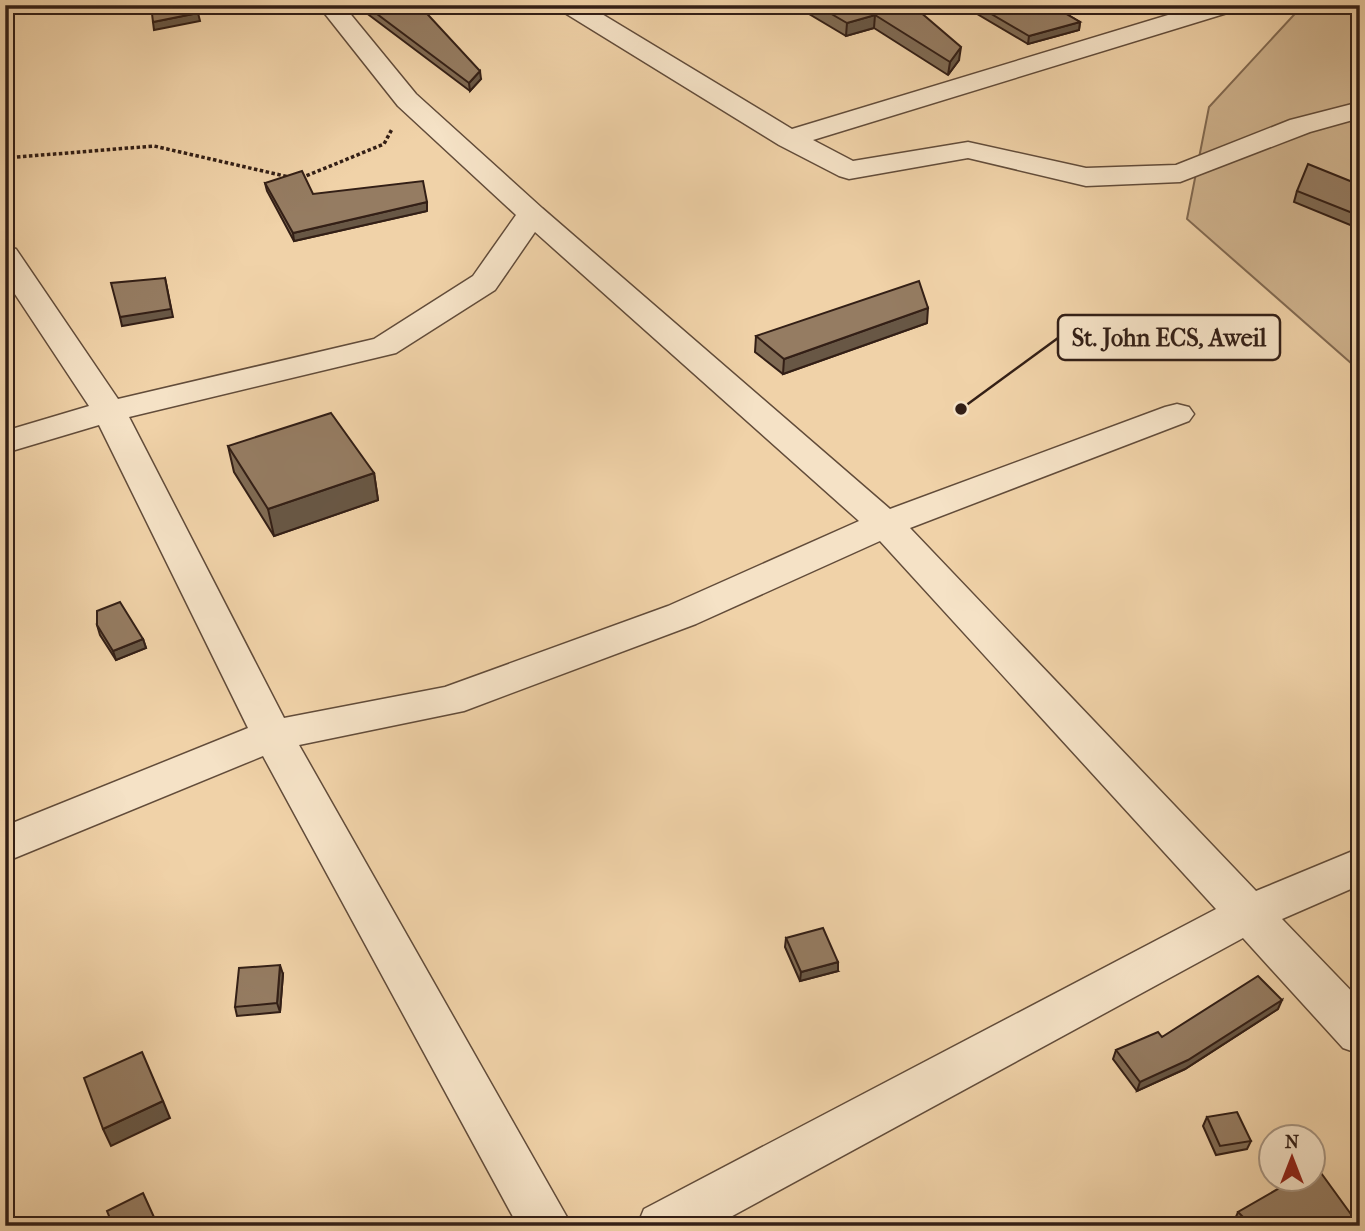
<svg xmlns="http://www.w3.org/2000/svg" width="1365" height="1231" font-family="'IM FELL French Canon',serif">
<rect width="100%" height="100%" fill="#f0d2a8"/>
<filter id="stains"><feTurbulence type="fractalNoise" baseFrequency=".00286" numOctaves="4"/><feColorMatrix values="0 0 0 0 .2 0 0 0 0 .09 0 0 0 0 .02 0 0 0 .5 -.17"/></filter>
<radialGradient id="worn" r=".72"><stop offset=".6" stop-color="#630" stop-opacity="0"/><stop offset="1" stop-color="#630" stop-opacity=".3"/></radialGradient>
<!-- green -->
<path fill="#d0b48f" stroke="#826a52" stroke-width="2" d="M1303,5H1360V371L1187,219L1209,107Z"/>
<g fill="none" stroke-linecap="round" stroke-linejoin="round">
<defs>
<path id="minor" d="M318,5H343L416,94L542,208L890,509L1165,407L1177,404L1189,407L1194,414L1189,421L910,528L1256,891L1360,848V885L1282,919L1360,1000V1054L1343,1048L1243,938L714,1226H637L644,1209L1216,909L880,541L696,624L464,711L299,745L572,1226H518L263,756L5,862V826L248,728L99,425L5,453V431L89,406L5,279V246L16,249L118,399L374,339L473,276L516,215L398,106ZM535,232L859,521L668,606L445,687L284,718L129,417L396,353L495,290Z
M557,5H587L792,129L1201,5H1240L1237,10L813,140L853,161L968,142L1086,168L1176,165L1290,120L1360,102V118L1310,132L1180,182L1086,186L968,158L849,179L839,176L779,145L560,10Z"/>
</defs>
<!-- minor casing -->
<use href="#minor" stroke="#624c3a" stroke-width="3"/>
<!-- path -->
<path stroke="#331f16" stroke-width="3.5" stroke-dasharray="3.5 2.5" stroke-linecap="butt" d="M5,158L154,146L289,177
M301,178L384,144L392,129"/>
<!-- minor -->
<use href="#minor" fill="#f5e2c6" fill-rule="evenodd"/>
</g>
<!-- wall -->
<path fill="#806b54" stroke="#331f16" stroke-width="2" d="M364,5H419L481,79L470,91L365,12Z
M794,5H912L959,60L948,75L874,28L846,36Z
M962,5H1051L1080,22L1079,30L1028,44Z
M265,183L313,194L427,211L294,241L267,191Z
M1360,185V229L1294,202L1297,191Z
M927,323L783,374L755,352L756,336Z
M228,446L374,473L378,500L274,536L234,472Z
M97,625L143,639L146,648L116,660L100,635Z
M786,938L838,971L800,981L785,947Z
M283,974L280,1012L237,1016L235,1007Z
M1278,1009L1185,1069L1137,1091L1113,1059L1116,1050L1162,1037Z
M1207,1117L1251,1141L1247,1149L1216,1155L1203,1126Z
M1238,1212L1358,1224L1357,1226H1232Z"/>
<!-- shaded-wall -->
<path fill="#685745" stroke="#331f16" stroke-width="2" d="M198,13L200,21L154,30L153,22Z
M875,15L874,28L846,36L847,23Z
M1080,22L1079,30L1028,44L1029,36Z
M961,47L959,60L948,75L950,62Z
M480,71L481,79L470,91L469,83Z
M427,202V211L294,241L293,233Z
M165,278L173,317L122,326L120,317Z
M928,308L927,323L783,374L784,359Z
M374,473L378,500L274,536L268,509Z
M143,639L146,648L116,660L113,651Z
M838,962V971L800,981L801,972Z
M280,965L283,974L280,1012L277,1003Z
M1282,1000L1278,1009L1185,1069L1137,1091L1140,1082Z
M163,1101L170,1118L111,1146L103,1129Z"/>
<!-- building -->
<path fill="#957c62" stroke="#331f16" stroke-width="2" d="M151,5H194L198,13L153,22Z
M365,5H419L480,71L469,83Z
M816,5H912L961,47L950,62L875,15L847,23Z
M976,5H1051L1080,22L1029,36Z
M1308,164L1360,185V216L1297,191Z
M302,171L313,194L423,181L427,202L293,233L265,183Z
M165,278L171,309L120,317L111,283Z
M919,281L928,308L784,359L756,336Z
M331,413L374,473L268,509L228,446Z
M120,602L143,639L113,651L97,625V611Z
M823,928L838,962L801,972L786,938Z
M280,965L277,1003L235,1007L239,968Z
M1258,976L1282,1000L1188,1060L1140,1082L1116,1050L1158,1032L1162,1037Z
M142,1052L163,1101L103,1129L84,1078Z
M1237,1112L1251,1141L1220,1146L1207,1117Z
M1316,1166L1358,1224L1355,1226H1252L1238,1212L1295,1179H1312V1168Z
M143,1193L158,1226H113L107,1211Z"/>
<!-- callouts -->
<path fill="none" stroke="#331f16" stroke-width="2.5" d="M961 409L1058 338"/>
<circle fill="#331f16" stroke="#f5e2c6" stroke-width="2.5" cx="961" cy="409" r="7"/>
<rect fill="#f5e2c6" stroke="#331f16" stroke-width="2.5" x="1058" y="315" width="222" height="45" rx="7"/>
<g font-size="24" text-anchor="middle" font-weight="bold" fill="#331f16">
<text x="1169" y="346">St. John ECS, Aweil</text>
</g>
<!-- margin -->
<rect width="1365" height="1231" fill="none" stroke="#f0d2a8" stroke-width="28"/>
<rect x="7" y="7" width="1351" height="1217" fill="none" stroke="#331f16" stroke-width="3.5"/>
<rect x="14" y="14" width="1337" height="1203" fill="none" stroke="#331f16" stroke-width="2"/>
<!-- north arrow -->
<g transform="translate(1292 1158)"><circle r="33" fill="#f5e2c6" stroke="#a79480" stroke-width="2"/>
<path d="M0-5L12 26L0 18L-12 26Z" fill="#8f2418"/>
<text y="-10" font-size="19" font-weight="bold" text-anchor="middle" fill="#331f16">N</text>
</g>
<rect width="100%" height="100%" filter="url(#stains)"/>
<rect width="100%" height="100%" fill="url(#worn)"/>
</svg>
